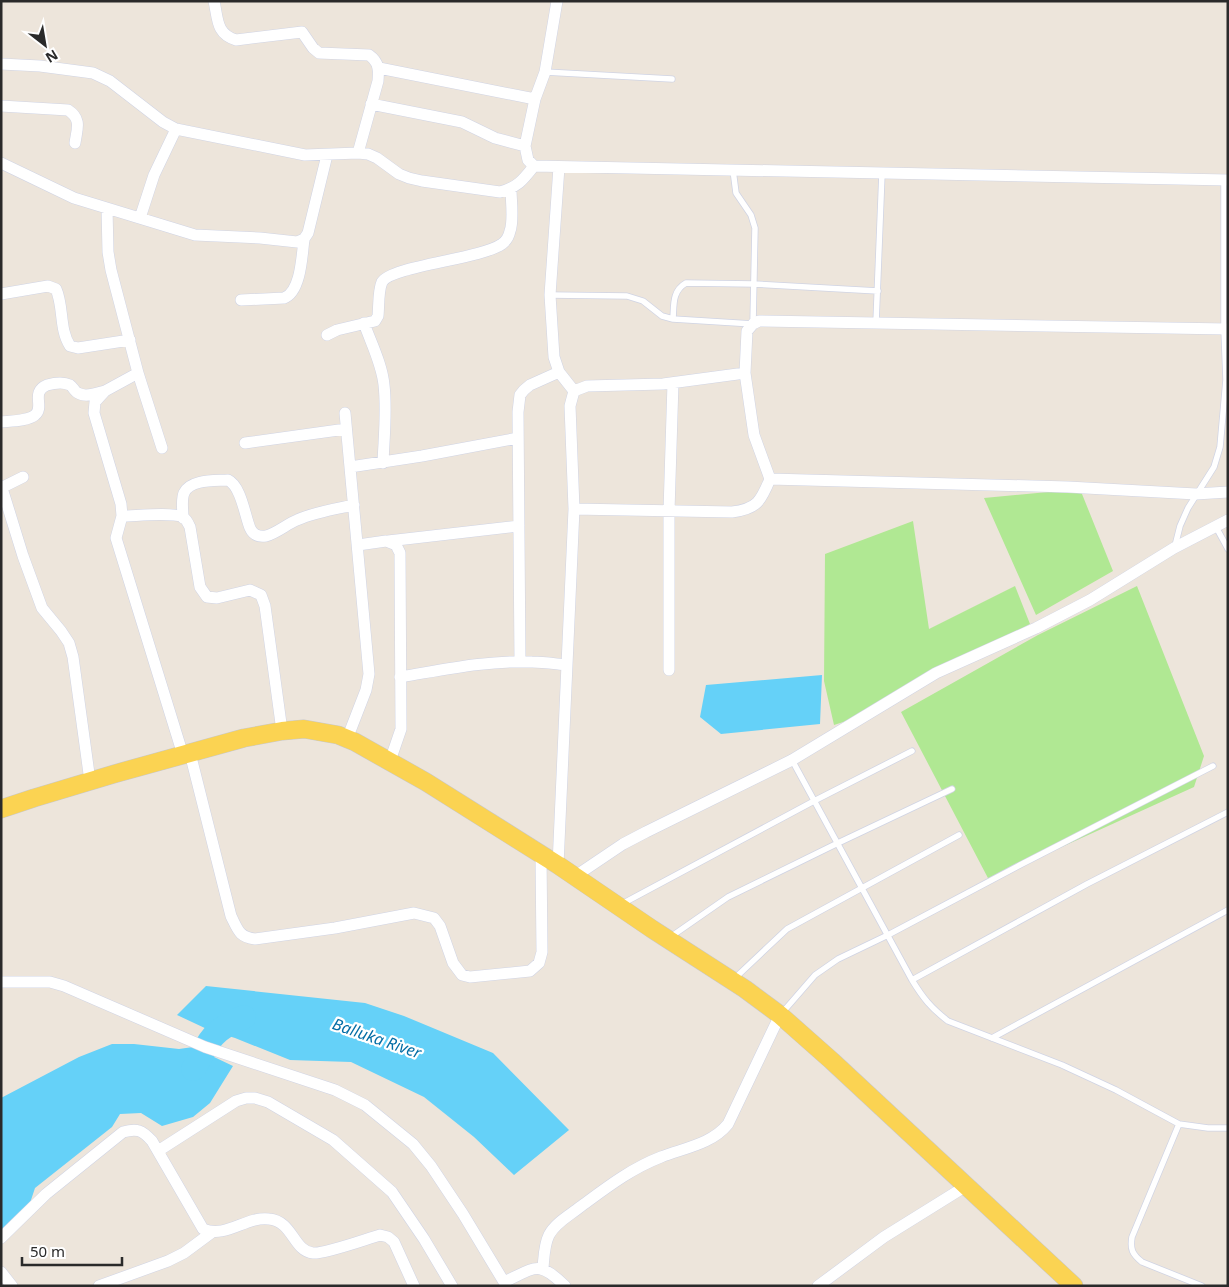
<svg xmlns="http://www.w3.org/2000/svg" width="1229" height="1287" font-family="'Noto Sans',sans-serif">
<rect width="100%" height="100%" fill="#ede5db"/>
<!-- green -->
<path fill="#b0e893" d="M1080,489L1113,571L1036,615L984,498Z
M913,521L929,629L1015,586L1030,624L868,714L834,725L824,681L825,554Z
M1137,586L1204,756L1194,787L989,880L901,712L1038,635Z"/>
<!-- water -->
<path fill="#65d1f8" d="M822,675L820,724L721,734L700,717L706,685Z
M206,986L365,1003L404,1016L493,1053L569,1130L514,1175L474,1137L424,1097L351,1062L290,1060L235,1038L209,1030L177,1015Z
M112,1044H134L179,1049L193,1047L233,1066L210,1103L193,1117L162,1126L141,1113L120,1114L112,1127L35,1188L29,1206L1,1235V1098L79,1057Z"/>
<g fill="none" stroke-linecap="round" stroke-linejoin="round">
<!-- river -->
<path stroke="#65d1f8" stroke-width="24" d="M193,1069L196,1066C209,1039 214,1029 244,1017"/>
<defs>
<path id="service" d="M545,72L672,79
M550,295L627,296L643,301L662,316L673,319L753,324L755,228L751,215L736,193L733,170
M673,319C674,305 672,291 686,283L754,284L878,291
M876,323L882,173
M1216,527L1228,549
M1175,546L1180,526L1188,508L1214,467L1220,447L1226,380L1224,329V180
M792,760L912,980C923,998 931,1008 948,1021L1062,1065L1116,1090L1179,1124L1208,1128H1228
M620,905L814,801L912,751
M669,938L728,897L838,843L952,789
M735,978L787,929L959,835
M912,980L1087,884L1228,812
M782,1013L815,975L838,959L888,935L1020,865L1213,766
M992,1038L1228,910
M1179,1124L1132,1237C1130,1249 1132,1254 1142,1262L1202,1286"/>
<path id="minor" d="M214,1C218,19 216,34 236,40L302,32L313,48L319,53L369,55C379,62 379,70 378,81L358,153
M557,1L545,72L535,99L525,146L528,160L534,166L1228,180
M1,64L40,66L93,73L110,81L163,122L176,129L305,155L358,153L368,154L377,158L399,174L409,178L422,181L500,192C518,187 523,180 534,166
M379,68L535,99
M371,104L462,122L495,138L525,146
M1,106L68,110C82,119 77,129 75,143
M1,163L74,198L195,235L260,238L297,242L304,239L308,233L327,155
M559,167L550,295L554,357L559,372L574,391
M107,208L108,252L111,270L138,373L162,448
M140,218L154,175L176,129
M1,294L48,286L56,289C64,307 59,329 70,346L78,348L130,340
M241,300L284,298C301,292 302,255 304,239
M364,323C371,343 382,364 384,385C387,411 384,437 383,463
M1228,329L759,321L753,324L747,331L745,373L754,435L770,479L1068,487L1196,494L1228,492
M327,335L337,330L375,321L378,316C379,307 378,291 382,282C391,266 481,259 502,244C506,241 509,236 510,231C514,221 511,200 511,189
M138,373L105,391L95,402L94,413L121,504L122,516L116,538L183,755
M345,413L369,674L366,690L347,739
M1,422C10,421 28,421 35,415C45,407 30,392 47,385C54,383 64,382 70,385C73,387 75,392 78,393C86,398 97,393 105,391
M245,443L346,429
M350,467L422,456L518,438
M1,488L23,477
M2,488L23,556L42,608L61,631L69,643L73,657L90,781
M574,509L732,512C757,509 761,501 770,479
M122,516C135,516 171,512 183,517C187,520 188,523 190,527L200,587L207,597L217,598L250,590L261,595L265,606L282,731
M183,518C183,510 181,500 184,493C190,479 215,481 228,480C241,486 245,516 250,528C253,535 259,537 266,536C277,533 287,524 297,520C315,512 335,509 354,505
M388,541L519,526
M358,545L386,541L396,545L400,553L401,729L390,761
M520,662L518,412L520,395L524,390L530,385L559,372
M669,670V511L673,383
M400,677C443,670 488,660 532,662C544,662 556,664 567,665
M190,753L231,916C238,930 239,937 255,939L335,928L414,913L434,918L440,926L453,963L462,975L470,977L530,971L539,963L542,952L541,855
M558,865L574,509L570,406L574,391L587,386L663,384L745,373
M574,877L623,844L646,832L792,760L936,673L1036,628L1090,600L1174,548L1228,520
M1,982H50L64,986L205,1047L335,1090L365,1105L413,1144L431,1166L463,1214L504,1282C535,1268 538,1259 565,1286
M158,1151L236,1101L246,1098H255L268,1102L333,1140L392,1192L424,1239L452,1286
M1,1238L46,1194L123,1132C137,1128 142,1130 152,1141L203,1229C226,1239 246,1216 269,1219C293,1221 293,1251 313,1253C325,1254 366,1239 380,1235L388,1237L394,1242L414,1286
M543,1268C544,1257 544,1245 549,1235C555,1223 570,1215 580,1207C606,1188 630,1169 661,1157C684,1148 712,1144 728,1124L780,1015
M1,1272L12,1286
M99,1286L168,1261L184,1253L211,1233
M818,1286L884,1237L966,1186"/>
<path id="primary" d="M1,809L34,798L114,774L244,738L282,731L304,729L338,735L355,742L426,782L558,865L652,929L745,989L780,1015L832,1061L1074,1286"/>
</defs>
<!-- service casing -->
<use href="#service" stroke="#d0d4e4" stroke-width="7"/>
<!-- minor casing -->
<use href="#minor" stroke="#d0d4e4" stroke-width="12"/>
<!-- primary casing -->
<use href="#primary" stroke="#c8c8c8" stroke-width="19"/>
<!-- service -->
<use href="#service" stroke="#fff" stroke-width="5.5"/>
<!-- minor -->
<use href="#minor" stroke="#fff" stroke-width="11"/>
<!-- primary -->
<use href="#primary" stroke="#fbd352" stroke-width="18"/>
</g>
<g text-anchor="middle" stroke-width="4.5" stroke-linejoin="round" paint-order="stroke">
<!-- water labels -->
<g font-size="16" font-style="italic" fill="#036da5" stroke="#fff">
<text transform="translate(377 1038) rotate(19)" y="6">Balluka River</text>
</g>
</g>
<!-- border -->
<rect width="1229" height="1287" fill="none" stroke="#2a2a2a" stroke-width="5"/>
<!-- north arrow -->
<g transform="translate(45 45) rotate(149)" stroke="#ffffff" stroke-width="4" paint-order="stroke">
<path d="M0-4L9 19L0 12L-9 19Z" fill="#2a2a2a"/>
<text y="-8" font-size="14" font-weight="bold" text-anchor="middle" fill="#2a2a2a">N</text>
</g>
<!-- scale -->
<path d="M22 1257v8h100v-8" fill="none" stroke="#2a2a2a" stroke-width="2.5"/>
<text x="30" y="1257" font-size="15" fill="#2a2a2a" stroke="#ffffff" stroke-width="4" paint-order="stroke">50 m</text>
</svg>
